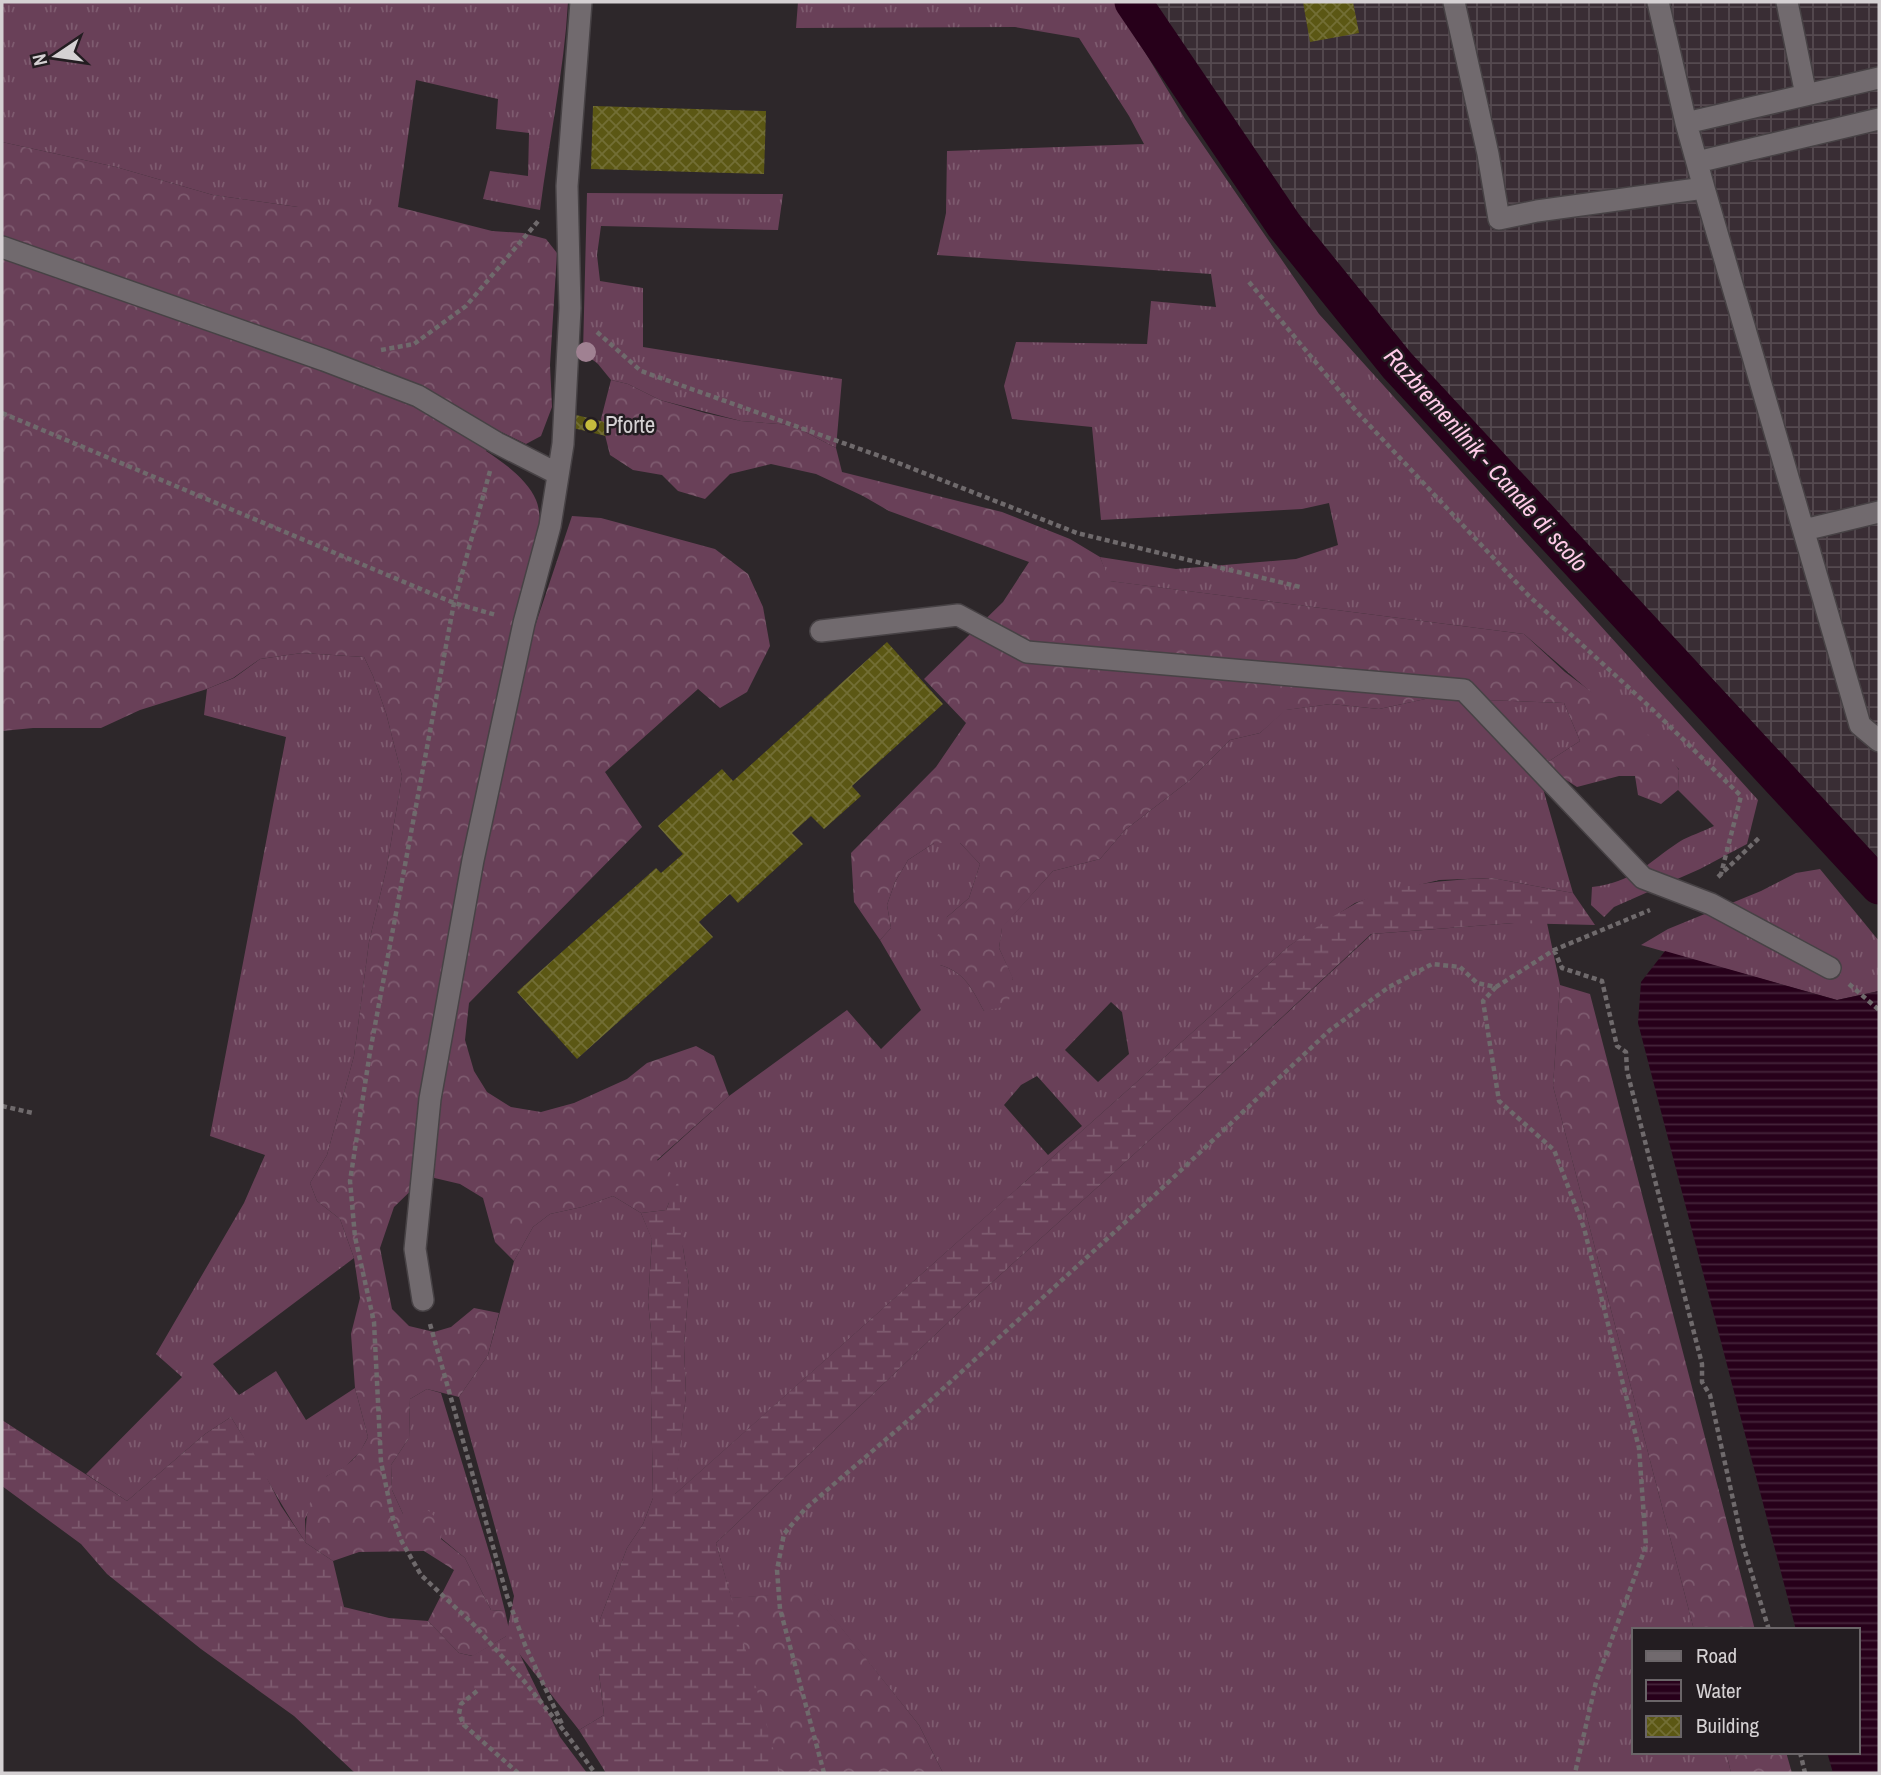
<svg xmlns="http://www.w3.org/2000/svg" width="1881" height="1775" font-family="'Archivo Narrow',sans-serif">
<defs>
<pattern id="industrial-grid" width="8" height="8" patternUnits="userSpaceOnUse" patternTransform="scale(1.75)"><rect width="8" height="8" fill="#392d34"/><path d="M0 4h8M4 0v8" fill="none" stroke="#554a50"/></pattern>
<pattern id="grass-tufts" width="24" height="20" patternUnits="userSpaceOnUse" patternTransform="scale(1.75)"><rect width="24" height="20" fill="#694058"/><path d="M3 7l-1-3M5 7V3M7 7l1-3M15 17l-1-3M17 17v-4M19 17l1-3" fill="none" stroke="#7e5b6f"/></pattern>
<pattern id="forest-crowns" width="20" height="18" patternUnits="userSpaceOnUse" patternTransform="scale(1.75)"><rect width="20" height="18" fill="#694058"/><path d="M2 6a3 3 0 1 1 6 0M12 15a3 3 0 1 1 6 0" fill="none" stroke="#7e5b6f"/></pattern>
<pattern id="wetland-marsh" width="20" height="14" patternUnits="userSpaceOnUse" patternTransform="scale(1.75)"><rect width="20" height="14" fill="#694058"/><path d="M1 5h8M5 5V1M11 12h8M15 12V8" fill="none" stroke="#7e5b6f"/></pattern>
<pattern id="water-rules" width="6" height="5" patternUnits="userSpaceOnUse" patternTransform="scale(1.75)"><rect width="6" height="5" fill="#27001a"/><path d="M0 2.5h6" fill="none" stroke="#45243a"/></pattern>
<pattern id="building-cross-hatch" width="8" height="8" patternUnits="userSpaceOnUse" patternTransform="scale(1.75)"><rect width="8" height="8" fill="#5b5714"/><path d="M0 0l8 8M0 8l8-8" fill="none" stroke="#726e35"/></pattern>
</defs>
<rect width="100%" height="100%" fill="#2d272a"/>
<!-- industrial -->
<path fill="url(#industrial-grid)" d="M1133,2H1879V886L1397,365L1284,225Z"/>
<!-- grass -->
<path fill="url(#grass-tufts)" fill-rule="evenodd" d="M2,2H568C564,72 549,140 540,210L483,199L490,171L528,176L529,133L496,129L498,99L416,80L398,207H298L213,195L116,167L2,142Z
M798,2H1115L1185,119L1319,314L1758,800L1747,844L1700,869L1614,907L1604,917L1591,905L1592,887C1634,882 1647,863 1679,842C1690,835 1703,832 1714,826L1678,790L1679,769L1524,634L1109,581L1100,557L1176,569L1296,559L1338,545L1329,503L1302,509L1101,520L1092,427L1012,419L1004,386L1016,342L1147,344L1151,301L1216,307L1211,274L937,255L946,213L947,151L1144,144L1129,116L1079,38L1015,27L796,28Z
M587,193L783,194L778,230L601,226L597,255L600,281L643,288V347L842,379L836,448L792,425L741,421L660,400L628,384L611,380L598,364L583,352Z
M302,653L364,657L373,676L386,713L402,776L387,866L369,942L354,1056L327,1155L310,1183L317,1201L340,1219L354,1258L213,1364L239,1395L276,1371L306,1420L355,1388L368,1437L360,1452L345,1467L327,1476L305,1519L306,1543C278,1502 257,1459 231,1417L205,1434L127,1501L86,1474L182,1377L156,1354L244,1203L265,1155L210,1136L286,737L204,715L207,689L234,678L260,659Z
M1430,698L1564,703L1580,741L1543,765L1540,778L1573,893L1492,878L1439,880L1382,894L1355,903L1289,946L674,1495L686,1395L684,1345L689,1285L683,1248L657,1161L729,1096L847,1010L881,1049L921,1010L880,940L891,928L887,905L895,882L908,860L934,843H960L980,864L969,898L947,917L940,965C966,973 972,989 984,1011L1013,979L999,948L1002,927L1053,871L1100,859L1125,830L1190,780L1230,740L1260,733L1285,710L1331,704L1379,709ZM1111,1002L1122,1012L1129,1054L1098,1082L1065,1050ZM1037,1076L1082,1126L1048,1155L1004,1105L1021,1085Z
M1820,869L1879,941V991L1837,1000L1641,945L1668,929L1761,891L1796,873Z
M1514,923H1547L1560,985L1553,1086L1694,1630H1634V1752H1726L1731,1773H943L919,1725L813,1593L731,1598L716,1543L958,1313L1173,1119L1372,934Z
M613,1196L641,1213L652,1239L648,1302L652,1340L651,1395L653,1498L643,1524L627,1548L599,1622V1673L604,1715L579,1730L506,1637L514,1596L459,1397L488,1355L514,1261L533,1227L550,1214L582,1207Z
M427,1389L441,1393L494,1568L505,1611L491,1610L465,1558L441,1538L403,1514L392,1490L391,1465L409,1438L410,1399Z"/>
<!-- forest -->
<path fill="url(#forest-crowns)" d="M2,142L116,167L213,195L298,207H398L492,231L523,233L546,239L557,253L550,365L552,407L541,436L526,444L499,431L486,451C503,462 528,480 536,500C547,525 534,605 532,635L572,516L601,518L715,549L748,574L763,607L770,646L747,692L720,708L698,689L605,772L642,827L469,1003L465,1040L474,1071L487,1092L511,1107L541,1112L574,1103L627,1079L647,1063L696,1046L714,1056L729,1096L657,1160L678,1180L666,1210L641,1213L613,1196L582,1207L550,1214L533,1227L514,1261L495,1242L483,1198L460,1184L426,1176L394,1207L380,1248L392,1309L409,1326L434,1332L451,1327L474,1308L499,1313L488,1355L459,1397L427,1389L410,1399L409,1438L391,1465L392,1490L403,1514L429,1511L442,1524L441,1539L465,1558L491,1610L505,1611L510,1634L473,1656L459,1653L428,1621L454,1570L424,1551L359,1552L333,1561L306,1543C305,1519 307,1496 326,1477C331,1472 339,1471 345,1466C356,1459 362,1449 368,1437L355,1388L351,1334L360,1298L354,1258L340,1219L317,1201L310,1183L327,1155L354,1056L369,942L387,866L402,776L386,713L373,676L364,657L302,653L260,659L233,678L207,689L140,710L101,728H33L2,731Z
M611,380L628,384L660,400L705,413L741,421L792,425L836,448L842,472L1002,512L1070,539L1100,557L1110,581L1524,634L1565,672L1658,742L1679,770L1678,790L1661,804L1638,795L1635,776H1619L1577,787L1543,765L1580,741L1564,703L1430,698L1379,709L1331,704L1286,710L1260,733L1230,740L1190,780L1125,830L1100,859L1053,871L1002,928L999,948L1013,978L1008,1006L984,1011C972,989 966,973 940,965L934,942L947,917L969,898L980,864L960,843H934L908,860L895,882L887,905L891,928L880,940L854,902L851,853L936,767L966,723L924,679L1003,602L1029,562L889,511L863,496L816,474L771,464L730,474L705,499L678,491L662,475L633,470L610,455L601,419Z
M1560,985L1590,994L1755,1630H1694L1553,1086Z
M813,1592L919,1725L943,1773H643L699,1600Z
M1726,1752H1786L1792,1773H1731Z"/>
<!-- wetland -->
<path fill="url(#wetland-marsh)" d="M1492,878L1573,893L1595,925L1514,923L1371,934L1173,1119L958,1313L716,1543L780,1773H606L579,1730L604,1715L599,1673V1622L627,1548L643,1524L653,1498L651,1395L652,1340L648,1302L652,1240L641,1213L666,1210L678,1180L683,1248L689,1285L684,1345L686,1395L675,1494L1289,946C1310,931 1331,917 1353,905C1394,883 1447,880 1492,878Z
M231,1417L259,1462L281,1506L306,1543L333,1561L344,1607L389,1618L428,1621L459,1653L472,1656L510,1634L560,1737L587,1773H355L294,1716L201,1649L107,1574L81,1544L2,1486V1420L127,1501L205,1434Z"/>
<!-- water -->
<path fill="url(#water-rules)" d="M1665,951L1837,1000L1879,991V1773H1833L1827,1752H1858V1630H1796L1638,1023L1641,982Z"/>
<g fill="none" stroke-linecap="round" stroke-linejoin="round">
<!-- canal -->
<path stroke="#27001a" stroke-width="37" d="M1133,2L1284,225L1397,365L1879,886"/>
</g>
<!-- building -->
<path fill="url(#building-cross-hatch)" d="M1303,2H1353L1359,33L1310,42Z
M593,106L766,111L764,174L591,169Z
M576,415L609,423L606,436L573,428Z
M887,642L943,704L852,786L861,796L824,829L811,816L792,833L803,844L738,903L730,894L699,922L713,937L577,1059L517,992L656,868L661,873L683,854L658,826L722,769L733,781Z"/>
<g fill="none" stroke-linecap="round" stroke-linejoin="round">
<defs>
<path id="minor" d="M1454,2L1488,154L1499,219L1537,211L1704,188
M1658,2L1686,123L1704,188L1860,725L1879,741
M1787,2L1806,95
M1686,123L1879,78
M1697,162L1879,119
M2,247L324,360L418,396L497,443L558,474
M1804,530L1879,512
M821,631L958,615L1027,652L1464,690L1643,878L1711,904L1830,968
M423,1300L415,1249L430,1099L473,860L524,623L550,526L563,444L570,308L567,186L581,2"/>
</defs>
<!-- minor casing -->
<use href="#minor" stroke="#474245" stroke-width="24"/>
<!-- path -->
<path stroke="#6f6a6c" stroke-width="4.5" stroke-dasharray="5 3.5" stroke-linecap="butt" d="M1249,282L1357,412L1529,596L1652,709L1741,796L1721,874
M597,332L641,371L888,459L1077,533L1300,587
M381,350L414,344L466,306L540,219
M2,413L454,603L496,615
M490,471L454,603L370,1052L350,1181L355,1237L374,1322L381,1462L393,1519L402,1542L421,1575L474,1625L524,1681L565,1732
M1718,877L1760,837
M1554,950L1562,968L1602,981L1617,1046L1626,1052L1627,1071L1702,1364V1382L1710,1395L1743,1545L1769,1630
M1849,984L1879,1010
M1496,987L1483,1001L1499,1101L1554,1150L1584,1228L1639,1448L1646,1546L1596,1682L1575,1773
M2,1106L33,1113
M430,1324L507,1596L525,1645L562,1724
M477,1691L461,1704L459,1714L464,1725L518,1773
M565,1732L595,1773
M1800,1752L1805,1773
M824,1773L780,1609L777,1570L784,1534L805,1509L912,1417L1143,1206L1330,1030L1389,987L1432,964L1460,967L1477,983L1496,987L1554,950L1650,910"/>
<!-- minor -->
<use href="#minor" stroke="#716a6e" stroke-width="21"/>
</g>
<!-- trees -->
<circle fill="#a08192" cx="586" cy="352" r="10"/>
<!-- markers -->
<circle fill="#c5bc3d" stroke="#231d21" stroke-width="2.5" cx="591" cy="425" r="7"/>
<g text-anchor="middle" stroke-width="5" stroke-linejoin="round" paint-order="stroke">
<!-- poi labels -->
<g font-size="23" fill="#d5d1d3" stroke="#231d21" text-anchor="start">
<text x="605" y="433">Pforte</text>
</g>
<!-- water labels -->
<g font-size="24" font-style="italic" fill="#ffcbe8" stroke="#231d21">
<text transform="translate(1486 460) rotate(48)" y="8">Razbremenilnik - Canale di scolo</text>
</g>
</g>
<!-- border -->
<rect width="1881" height="1775" fill="none" stroke="#d5d1d3" stroke-width="7"/>
<!-- legend -->
<rect x="1632" y="1628" width="228" height="126" fill="#231d21" stroke="#6a6568" stroke-width="2"/>
<rect x="1646" y="1651" width="35" height="10" fill="#716a6e" stroke="#6a6568" stroke-width="2"/>
<text x="1696" y="1663" font-size="21" fill="#d5d1d3">Road</text>
<rect x="1646" y="1680" width="35" height="21" fill="url(#water-rules)" stroke="#6a6568" stroke-width="2"/>
<text x="1696" y="1698" font-size="21" fill="#d5d1d3">Water</text>
<rect x="1646" y="1716" width="35" height="21" fill="url(#building-cross-hatch)" stroke="#6a6568" stroke-width="2"/>
<text x="1696" y="1733" font-size="21" fill="#d5d1d3">Building</text>
<!-- north arrow -->
<g transform="translate(56 56) rotate(257)" stroke="#231d21" stroke-width="5" paint-order="stroke">
<path d="M0-5L12 26L0 18L-12 26Z" fill="#d5d1d3"/>
<text y="-10" font-size="19" font-weight="bold" text-anchor="middle" fill="#d5d1d3">N</text>
</g>
</svg>
